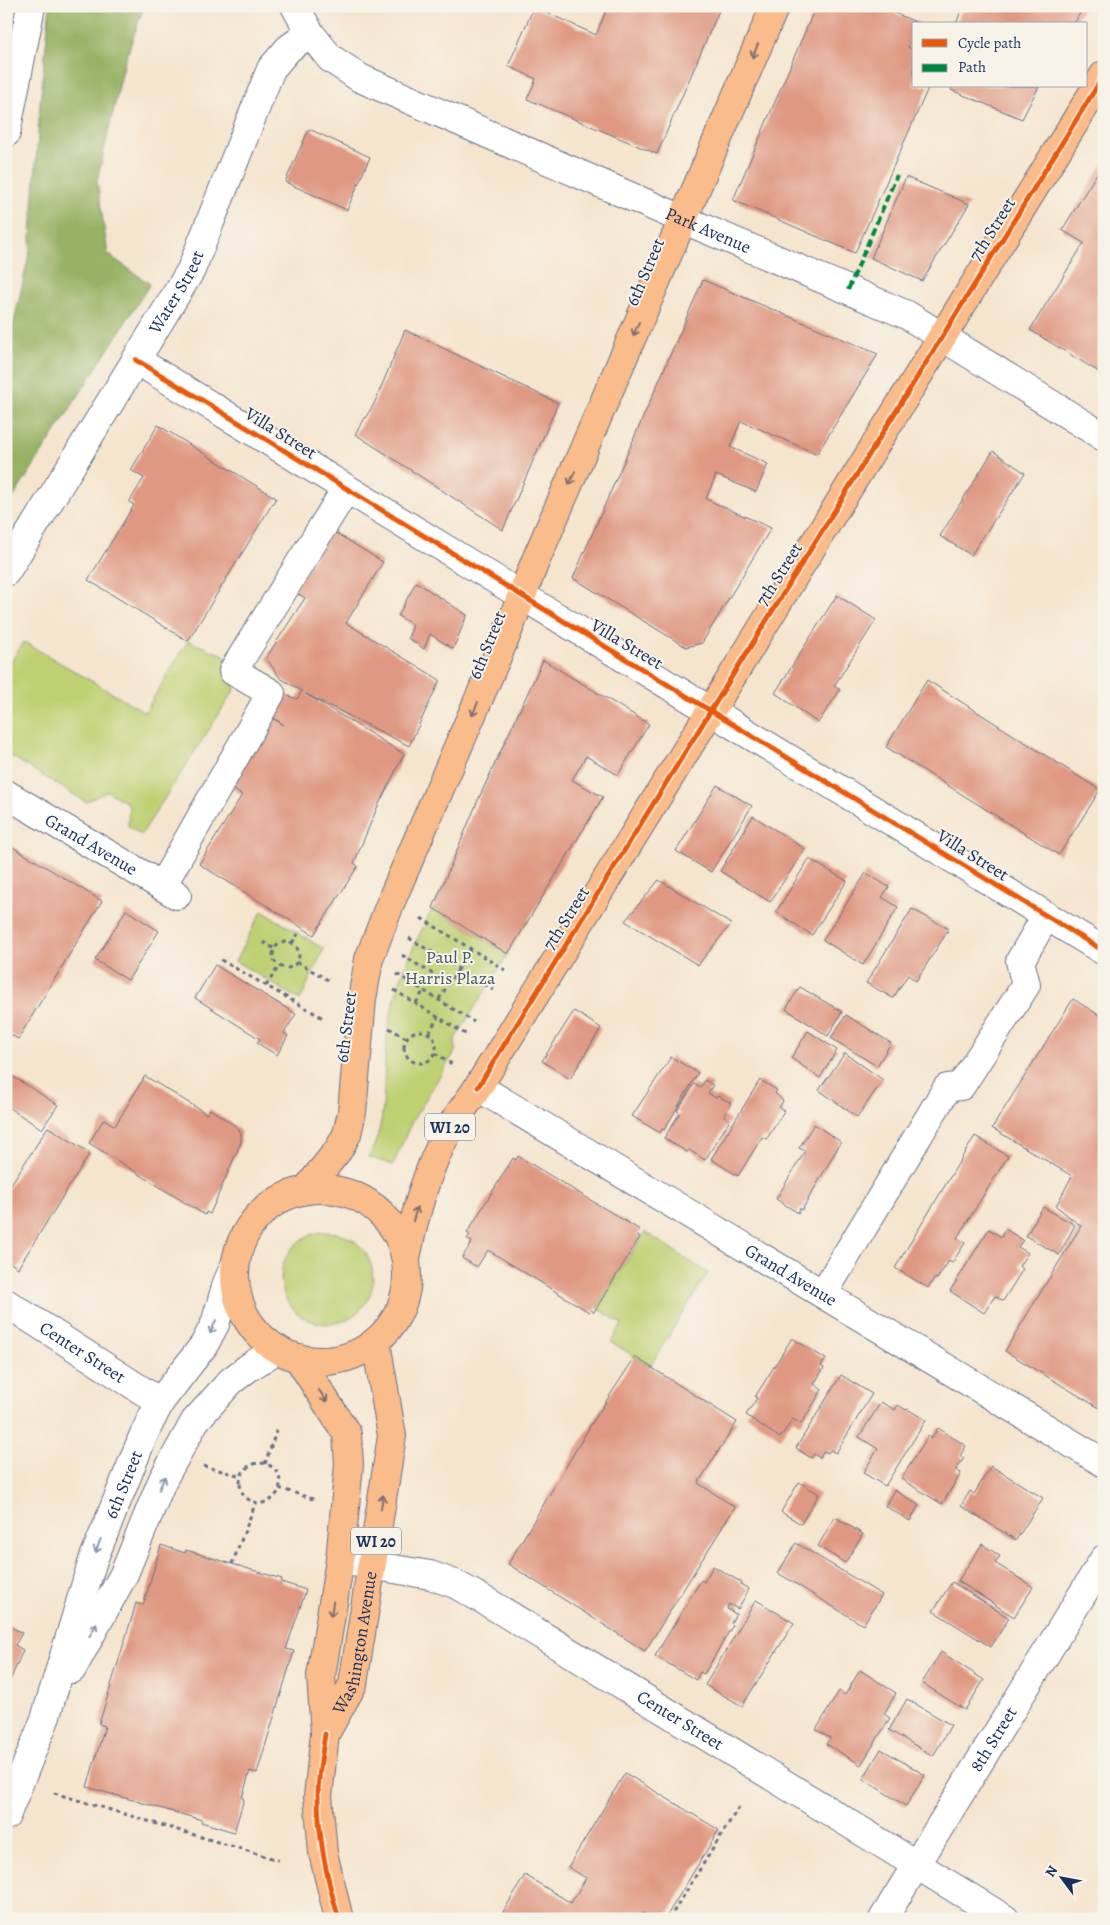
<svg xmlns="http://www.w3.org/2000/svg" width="1110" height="1925" font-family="Alegreya,serif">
<rect width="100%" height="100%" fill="#f7f3e8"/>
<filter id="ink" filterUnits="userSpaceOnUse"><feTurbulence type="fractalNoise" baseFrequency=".02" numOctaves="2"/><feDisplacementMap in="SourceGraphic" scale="10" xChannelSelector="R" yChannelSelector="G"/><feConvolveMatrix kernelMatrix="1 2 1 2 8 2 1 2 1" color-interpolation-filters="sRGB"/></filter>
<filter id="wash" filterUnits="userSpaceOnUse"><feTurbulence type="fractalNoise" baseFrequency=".0096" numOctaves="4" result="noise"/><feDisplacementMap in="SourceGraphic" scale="20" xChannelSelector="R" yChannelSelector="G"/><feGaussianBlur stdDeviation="1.12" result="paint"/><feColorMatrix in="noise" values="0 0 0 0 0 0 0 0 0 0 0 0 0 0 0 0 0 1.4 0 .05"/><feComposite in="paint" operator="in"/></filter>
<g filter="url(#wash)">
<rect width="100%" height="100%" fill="#f5e5cf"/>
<!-- green -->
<path fill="#bfd073" stroke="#6d8068" d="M188,641L224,655L235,689L141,835L128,826L129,804L107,791L86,802L6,753V669L24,642L145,712Z
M433,908L508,954L455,1039L456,1050L411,1123L393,1165L369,1157C390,1115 381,1081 387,1037C393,990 411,949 433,908Z
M262,911L324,949L300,1000L235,961Z
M645,1232L708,1273L650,1366L611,1342L622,1324L597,1308Z
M281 1278a46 46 0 1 1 92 0a46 46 0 1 1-92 0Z"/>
<!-- forest -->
<path fill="#97b265" stroke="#597062" d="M50,6H144L125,61L97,181L108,254L150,284L6,509V358L30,250L40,104Z"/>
<g id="blocks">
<!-- building -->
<path fill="#df9881" d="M608,6H721L657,154L527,99L536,79L508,66L534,7L596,35Z
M816,6H898L895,13L920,24H914V34L908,47L914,50V86H929L855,253L733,200Z
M963,6H1084L1074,24H956Z
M952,86H1039L1022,119L951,90Z
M309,129L370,157L347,210L285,182Z
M1104,162V375L1030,330L1084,243L1062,230Z
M906,177L969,204L922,281L871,258Z
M703,280L878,354L817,454L741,421L730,447L768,464L756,492L716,475L706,499L771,528L702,643L686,647L573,578Z
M405,330L558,403L503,530L355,434L374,404Z
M158,425L276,498L188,641L88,580L134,505L129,502L144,478L131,470Z
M993,451L1025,473L971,555L940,536Z
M331,530L383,562L346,623L440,680L409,746L306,694L404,754L377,808L354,863L358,866L314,935L199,864L242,795L222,782L261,712L284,725L262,710L275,691L297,699L302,691L280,678L266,658L305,598L294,591Z
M416,582L467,615L453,649L430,634L424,649L408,638L413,625L398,616Z
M837,595L876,620L834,686L840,690L818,723L775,693Z
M543,660L649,724L618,775L586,756L572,780L603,797L508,954L433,908L478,800Z
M927,680L1100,790L1059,855L886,747Z
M717,785L752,806L711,872L676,851Z
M753,816L805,849L770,902L720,871Z
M6,843L102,901L18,1039L6,1032Z
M809,859L847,881L812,935L776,912Z
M866,873L889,887L882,897L898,907L863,965L823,940Z
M659,880L731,924L698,965L625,921Z
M912,909L949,929L916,981L908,975L893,998L866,983Z
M126,910L159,931L128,980L95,960Z
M215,965L296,1014L284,1033L288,1036L277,1055L257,1043L260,1039L195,998Z
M800,987L842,1012L828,1036L786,1009Z
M1073,999L1104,1018V1087L1099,1094L1104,1097V1411L1005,1351L1081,1226L1056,1206L1072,1176L992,1128Z
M574,1011L601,1028L570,1079L542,1061Z
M846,1015L891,1043L877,1066L831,1038Z
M808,1031L837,1050L820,1078L791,1058Z
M845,1053L883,1080L857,1117L819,1090Z
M671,1057L698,1073L664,1130L662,1129L660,1133L632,1116Z
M9,1074L58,1105L42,1129L6,1106V1079Z
M145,1076L207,1114L210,1109L237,1127L241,1133V1142L210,1214L206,1212L205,1215L89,1143L104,1119L115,1126Z
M705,1080L713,1085L708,1093L716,1098L718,1096L731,1103L724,1116L730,1120L705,1160L689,1150L687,1152L664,1138L680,1113L677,1111L694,1084L700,1088Z
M760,1080L777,1090L775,1093L783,1101L779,1108L784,1111L768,1137L766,1139L762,1137L738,1176L711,1159Z
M814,1124L841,1142L802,1210L800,1208L798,1213L776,1199L805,1151L799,1148Z
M48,1127L90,1153L18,1268L6,1260V1192Z
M975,1136L1008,1156L957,1238L965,1243L952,1263L949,1261L937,1279L935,1278L928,1288L895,1268Z
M518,1156L640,1230L637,1235L640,1237L594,1312L591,1310L589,1312L488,1250L477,1267L462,1258L472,1242L467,1239L470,1235L467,1233L513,1158L516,1160Z
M1043,1207L1075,1225L1059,1255L1026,1236Z
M989,1229L1001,1237L1005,1229L1023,1240L1018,1247L1028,1253L1019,1266L1023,1269L1003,1301L995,1296L984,1313L950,1291Z
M792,1338L826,1359L821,1366L824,1368L814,1384L822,1390L801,1424L793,1419L780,1438L746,1415L757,1398L755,1397Z
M635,1357L737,1422L698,1483L735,1507L645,1651L508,1564L595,1418Z
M841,1375L872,1394L836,1453L830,1450L828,1453L824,1451L820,1458L814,1454L811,1458L796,1448Z
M881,1402L895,1410L898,1405L906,1410L907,1409L926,1420L885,1486L863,1473L878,1449L859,1437Z
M938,1428L966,1446L960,1456L964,1458L956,1470L961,1473L942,1504L901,1479L928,1436L931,1439Z
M991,1466L1043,1498L1016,1540L961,1506L970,1491L974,1494Z
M799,1482L819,1494L801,1524L781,1512Z
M894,1490L919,1505L910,1521L885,1506Z
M835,1517L863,1534L845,1563L818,1546Z
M796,1543L882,1595L863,1625L778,1573Z
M982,1544L1000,1556L995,1563L1033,1587L1014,1617L958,1581Z
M161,1545L185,1553L186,1550L272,1576L282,1579L281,1582L306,1590L286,1649L294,1651L257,1773L250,1771L242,1798L244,1799L234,1832L201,1822L202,1820L87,1787L105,1726L99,1724L132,1617L136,1603L143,1605L144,1602Z
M713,1566L741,1582L740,1584L749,1589L738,1609L729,1604L727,1609L736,1614L731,1623L733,1625L704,1674L700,1672L696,1680L655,1656L701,1580L704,1582Z
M952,1582L1009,1618L991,1647L933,1611Z
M756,1600L794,1623L742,1706L705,1685Z
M6,1624L22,1633L15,1645L23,1650L6,1690Z
M941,1652L984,1680L965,1710L922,1683Z
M860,1670L896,1693L884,1714L890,1718L861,1765L826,1744L830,1738L816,1730L839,1691L845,1695Z
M907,1699L951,1725L933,1756L889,1730Z
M881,1749L925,1775L906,1806L863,1779Z
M625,1773L719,1830L665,1919H653L643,1913L639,1919H499L525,1875L571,1903L586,1878L568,1867Z"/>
</g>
</g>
<g filter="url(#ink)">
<use href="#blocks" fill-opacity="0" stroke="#676f86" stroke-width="1"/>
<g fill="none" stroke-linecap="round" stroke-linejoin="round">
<defs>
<g id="minor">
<path id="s1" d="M295,6L310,33L330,58L360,78L682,219L907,315L1104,437"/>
<path d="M6,133L31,6"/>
<path d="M136,360L1104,951"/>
<path id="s2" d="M6,572L191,270L271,69L288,49L310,33"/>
<path id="s3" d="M6,794L177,895"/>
<path d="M162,886L271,693L233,671L346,489"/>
<path id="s4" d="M478,1087L1104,1463"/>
<path d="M823,1294L947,1088L961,1086L1026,985L1020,961L1046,916"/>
<path id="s5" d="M6,1303L160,1402"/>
<path id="s6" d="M340,1560L430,1575L455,1584L489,1603L1005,1919"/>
<path d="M72,1669L124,1574L162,1481L195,1421L231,1381L248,1368L277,1349"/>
<path id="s7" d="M6,1816L45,1719L93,1560L144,1434L160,1402L204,1345L215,1324L227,1283L235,1265"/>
<path id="s8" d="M883,1919L1104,1559"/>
</g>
<g id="major">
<circle cx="321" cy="1275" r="86"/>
<path d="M306,1190L339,1149L347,1134L352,1112L362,999L369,959L392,899L506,636L535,562L775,6"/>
<path d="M406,1258C415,1214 427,1167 450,1128C458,1114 469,1101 478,1087L1104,75"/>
<path d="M298,1358L347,1434L349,1464L340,1560L321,1676L325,1734L318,1796L323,1853L339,1919"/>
<path id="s9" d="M325,1734L353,1684L392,1436L376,1342"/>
</g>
</defs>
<!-- minor casing -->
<use href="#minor" stroke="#676f86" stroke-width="30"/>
<!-- major casing -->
<use href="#major" stroke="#676f86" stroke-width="30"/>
<!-- path -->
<path stroke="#676f86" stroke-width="3" stroke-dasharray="4 4" stroke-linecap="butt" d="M421,918L505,970
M409,938L493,990
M263,942L275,949
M273 955a13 13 0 1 1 26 0a13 13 0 1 1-26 0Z
M292,943L298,934
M402,955L449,984
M221,960L323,1018
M297,962L328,980
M397,974L474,1022
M266,986L279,966
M394,990L467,1035
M439,999L471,949
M416,1003L424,990
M389,1028L406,1038
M404 1047a16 16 0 1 1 32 0a16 16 0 1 1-32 0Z
M429,1033L438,1017
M435,1053L455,1066
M240 1483a20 20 0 1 1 40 0a20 20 0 1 1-40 0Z
M265,1464L277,1429
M203,1466L241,1476
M279,1488L316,1500
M232,1564L256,1502
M54,1793L278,1860
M669,1919L740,1805"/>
<!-- minor -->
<use href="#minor" stroke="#fff" stroke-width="28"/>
<!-- major -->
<use href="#major" stroke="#fabc8b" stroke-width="28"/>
<!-- quiet -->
<path stroke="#00873e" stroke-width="4" stroke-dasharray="8 4" stroke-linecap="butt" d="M848,290L897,175"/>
<defs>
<path id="cycleway" d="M136,360L1104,951
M478,1087L1104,75
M325,1734C322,1755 318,1775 318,1796C318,1837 327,1880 339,1919"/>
</defs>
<!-- cycleway casing -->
<use href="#cycleway" stroke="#f7f3e8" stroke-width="8"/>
<!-- cycleway -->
<use href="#cycleway" stroke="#e8590c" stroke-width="5"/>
</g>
<!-- one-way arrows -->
<defs><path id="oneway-shaft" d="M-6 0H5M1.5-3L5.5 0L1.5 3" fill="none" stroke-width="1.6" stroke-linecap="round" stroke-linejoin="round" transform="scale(1.25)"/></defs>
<g stroke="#7f6e72">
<use href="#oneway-shaft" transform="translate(755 51) rotate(113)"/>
<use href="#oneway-shaft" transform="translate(636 329) rotate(113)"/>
<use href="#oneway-shaft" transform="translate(572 478) rotate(114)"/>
<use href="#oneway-shaft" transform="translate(475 709) rotate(114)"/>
<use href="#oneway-shaft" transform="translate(415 1214) rotate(-74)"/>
<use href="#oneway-shaft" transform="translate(323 1396) rotate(56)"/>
<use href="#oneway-shaft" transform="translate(382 1502) rotate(-81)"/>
<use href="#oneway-shaft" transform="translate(332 1609) rotate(99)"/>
</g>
<g stroke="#8d97ae">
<use href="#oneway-shaft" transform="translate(213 1327) rotate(114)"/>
<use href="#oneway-shaft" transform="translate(162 1483) rotate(-65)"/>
<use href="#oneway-shaft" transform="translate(98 1546) rotate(111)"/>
<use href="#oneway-shaft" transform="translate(93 1630) rotate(-61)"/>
</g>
</g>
<g text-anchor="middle" stroke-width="4" stroke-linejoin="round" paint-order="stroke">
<!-- shield labels -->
<g fill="#f7f3e8" stroke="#5d6a87" stroke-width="1">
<rect x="425" y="1113.5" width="50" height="27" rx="4"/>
<rect x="351" y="1527.5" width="50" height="27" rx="4"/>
</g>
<g font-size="16" font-weight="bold" fill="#1b2f5e">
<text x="450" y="1133">WI 20</text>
<text x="376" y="1547">WI 20</text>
</g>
<!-- street labels -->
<g font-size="18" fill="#1b2f5e" stroke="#f7f3e8">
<text transform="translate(992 229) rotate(-58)" y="6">7th Street</text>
<text dy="6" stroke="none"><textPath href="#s1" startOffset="479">Park Avenue</textPath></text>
<text transform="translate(645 272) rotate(-67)" y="6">6th Street</text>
<text dy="6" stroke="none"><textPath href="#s2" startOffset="328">Water Street</textPath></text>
<text transform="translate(281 433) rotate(32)" y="6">Villa Street</text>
<text transform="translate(779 574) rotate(-58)" y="6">7th Street</text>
<text transform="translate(627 644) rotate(31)" y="6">Villa Street</text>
<text transform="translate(487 645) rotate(-68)" y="6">6th Street</text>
<text dy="6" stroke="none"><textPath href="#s3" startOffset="99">Grand Avenue</textPath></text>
<text transform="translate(973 855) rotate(32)" y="6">Villa Street</text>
<text transform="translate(566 918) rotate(-58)" y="6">7th Street</text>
<text transform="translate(346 1027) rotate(-83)" y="6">6th Street</text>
<text dy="6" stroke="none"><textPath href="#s4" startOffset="365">Grand Avenue</textPath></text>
<text dy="6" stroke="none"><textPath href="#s5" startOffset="91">Center Street</textPath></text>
<text dy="6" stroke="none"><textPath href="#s7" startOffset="352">6th Street</textPath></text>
<text dy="6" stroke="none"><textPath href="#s9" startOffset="98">Washington Avenue</textPath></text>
<text dy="6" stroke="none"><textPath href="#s6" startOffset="381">Center Street</textPath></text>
<text dy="6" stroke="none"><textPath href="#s8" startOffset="211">8th Street</textPath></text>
</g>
<!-- park labels -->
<g font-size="18" fill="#445763" stroke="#f7f3e8">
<text x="450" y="963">Paul P.<tspan x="450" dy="21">Harris Plaza</tspan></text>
</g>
</g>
<!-- margin -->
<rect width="1110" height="1925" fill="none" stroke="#f7f3e8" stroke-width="25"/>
<!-- legend -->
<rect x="912" y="22" width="175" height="65" fill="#f7f3e8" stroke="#9fa5b1"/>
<rect x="922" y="39" width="25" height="8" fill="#e8590c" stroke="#9fa5b1"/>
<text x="958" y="48" font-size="15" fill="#1b2f5e">Cycle path</text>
<rect x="922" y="64" width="25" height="8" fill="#00873e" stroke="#9fa5b1"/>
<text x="958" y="72" font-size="15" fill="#1b2f5e">Path</text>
<!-- north arrow -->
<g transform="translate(1062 1878) rotate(302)" stroke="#f7f3e8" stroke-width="4" paint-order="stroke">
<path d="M0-4L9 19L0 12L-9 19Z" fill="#1b2f5e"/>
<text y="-8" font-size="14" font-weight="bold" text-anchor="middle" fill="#1b2f5e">N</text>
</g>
</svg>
